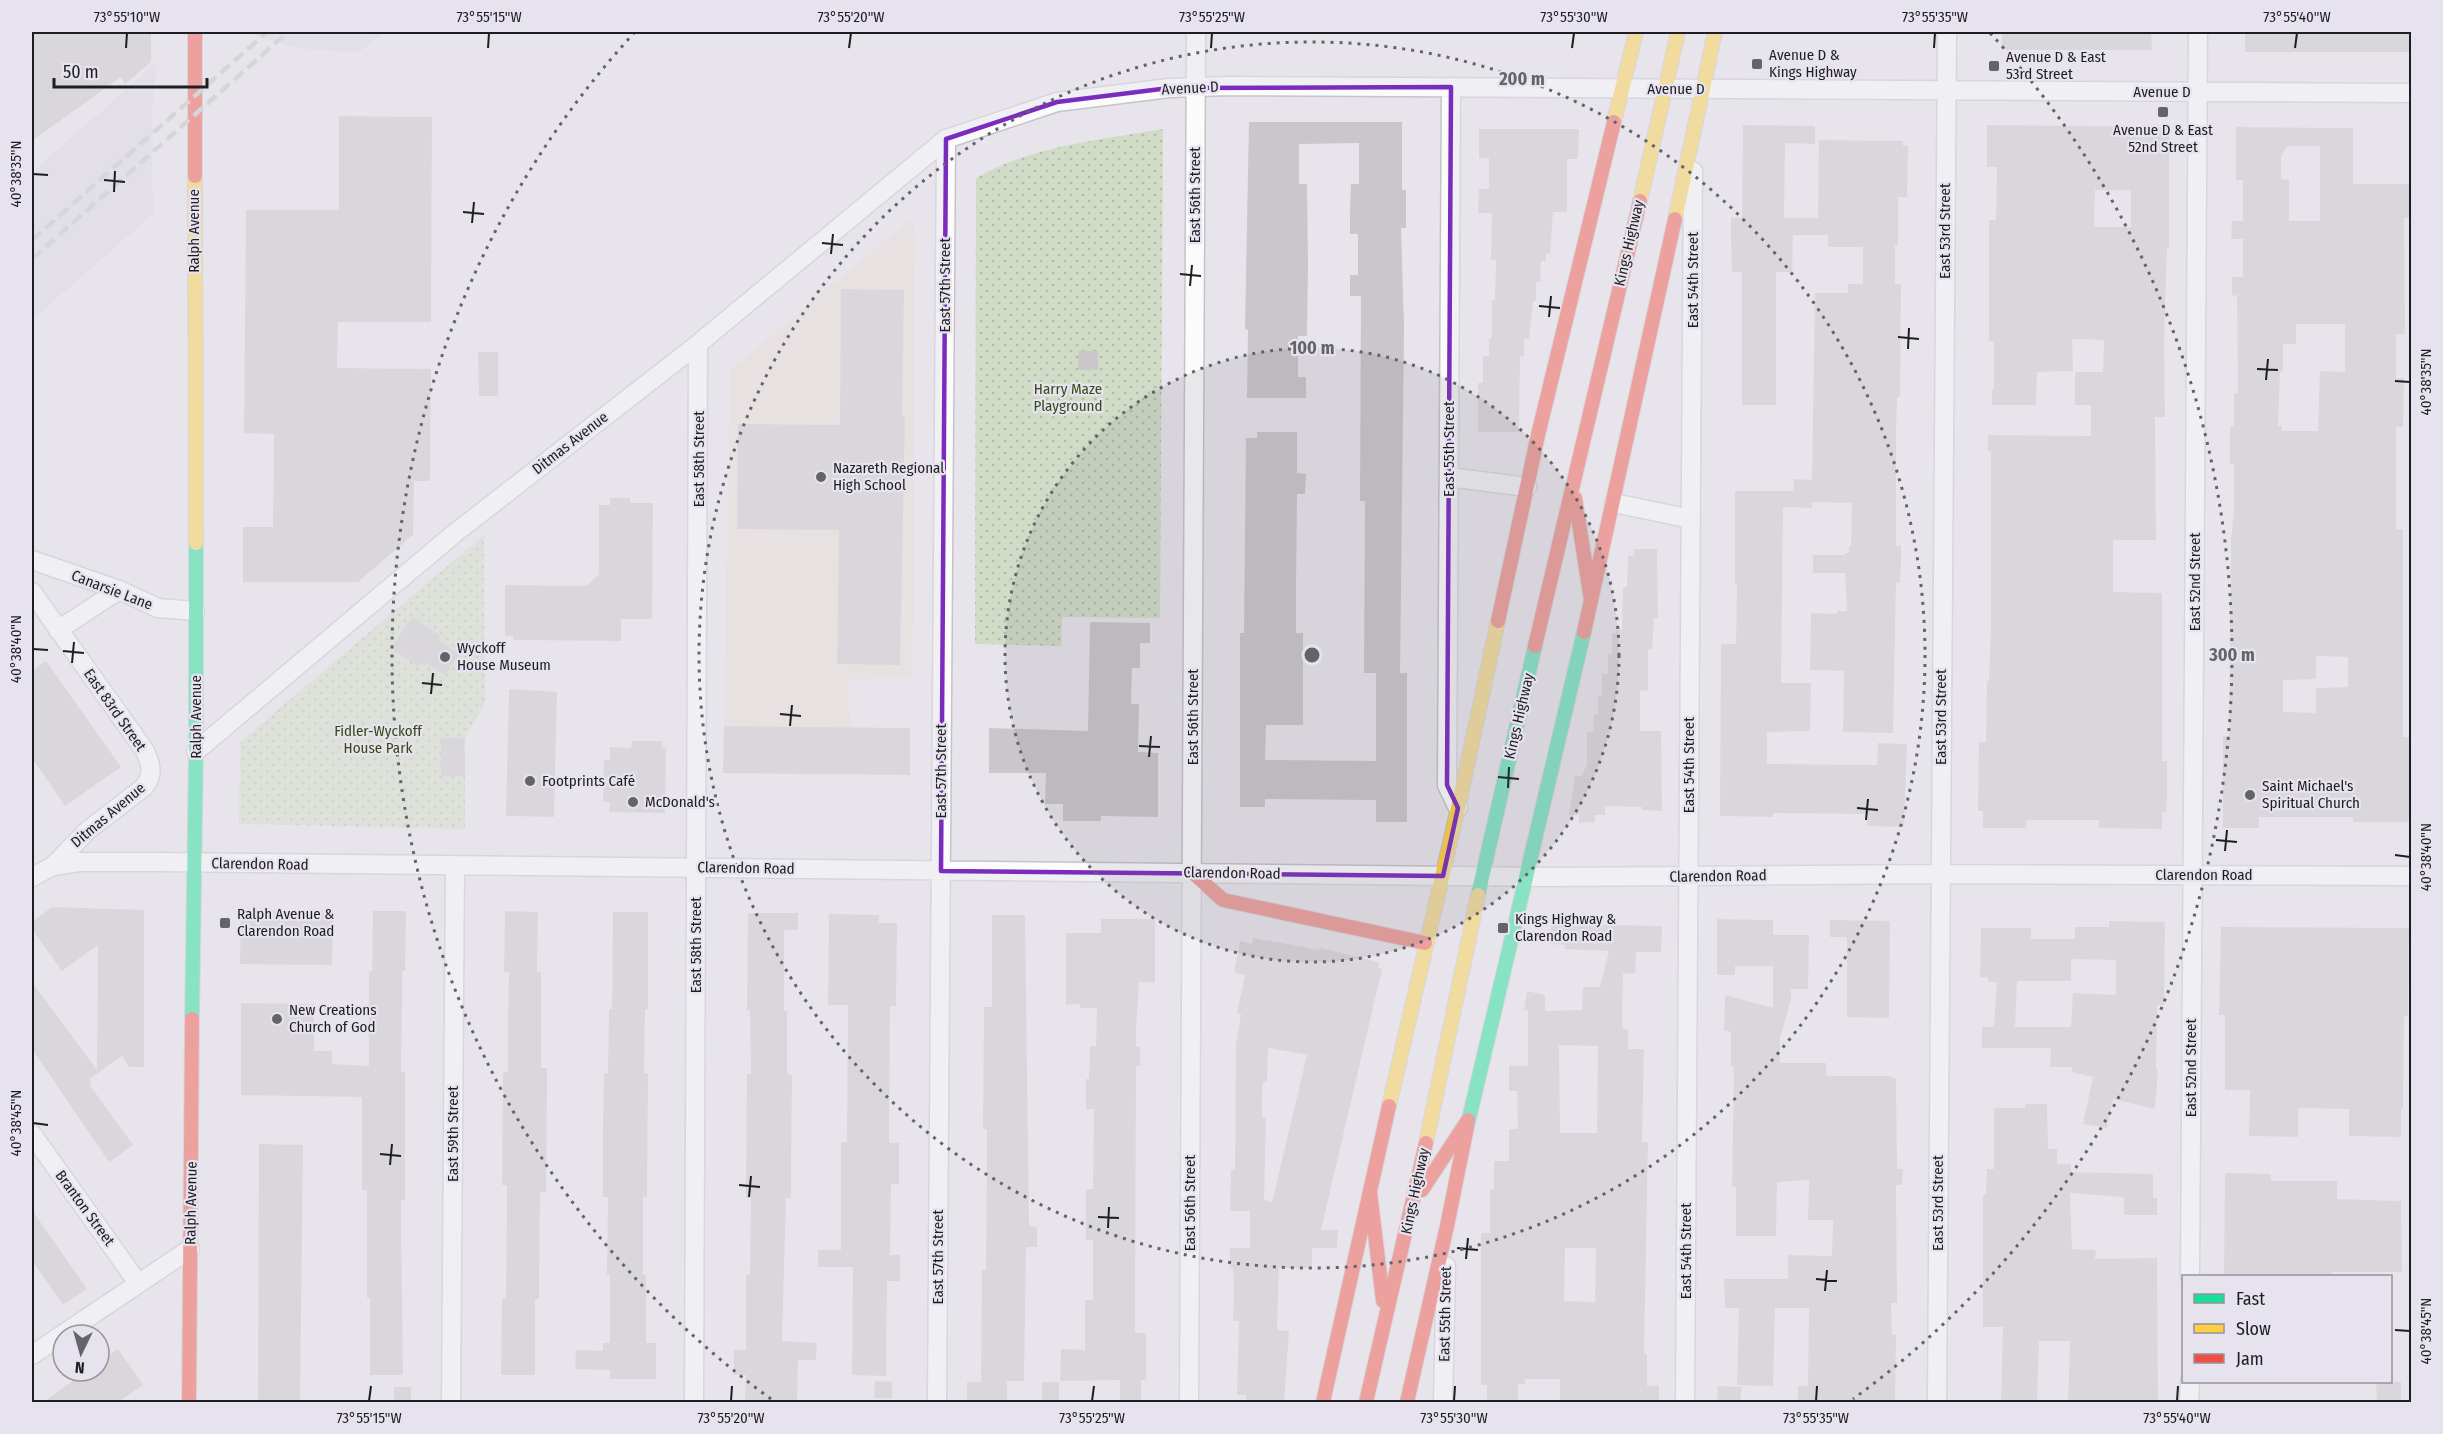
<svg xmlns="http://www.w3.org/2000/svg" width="2443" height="1434" font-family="'Fira Sans Condensed',sans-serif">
<defs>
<pattern id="park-dots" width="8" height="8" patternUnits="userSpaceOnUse" patternTransform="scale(1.5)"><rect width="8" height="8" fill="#d0dcc6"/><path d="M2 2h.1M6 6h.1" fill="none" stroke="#b2bcaa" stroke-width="1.8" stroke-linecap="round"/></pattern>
</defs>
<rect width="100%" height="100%" fill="#e7e5eb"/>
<!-- built -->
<path fill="#dcd8e5" d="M245,32H384L358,53L296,48Z
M157,62L152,108L153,214L32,320V172Z"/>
<!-- education -->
<path fill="#e6ded6" d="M913,221L915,231L913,678L848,679L850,728L724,726L730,370L907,222Z"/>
<!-- park -->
<path fill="url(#park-dots)" d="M1163,129L1160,618L1062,617L1061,646L975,644L976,178C1031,146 1100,140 1163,129Z
M484,535L485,703L465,738V829L239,824L240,742Z"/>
<!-- building -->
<path fill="#cac6ca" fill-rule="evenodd" d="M32,32H151V62L125,84L121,77L32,141Z
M2002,32H2151L2152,50H2002Z
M2245,32H2412V52H2245Z
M339,116L432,117L431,322H338L337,368L431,369L430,481H414L413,535L358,582H243V527H273L274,434L244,433L246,210H339Z
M1249,122H1402V190H1406V228H1401L1404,327L1400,673H1407V822H1376V800L1265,799V807H1240V633H1244L1246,438H1257V432H1297V473L1306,474L1305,494H1297L1296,584V633H1303V725H1266L1265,760L1376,761V673H1364L1365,501H1360L1361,296H1350V275H1358V234H1350V213L1351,184H1359V143L1299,144V184H1307L1308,265L1307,336H1298V377H1306V398H1247L1248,330L1245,329Z
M1743,125L1815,126V144L1785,143L1784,218H1818L1819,140L1903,141V146H1908L1907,197H1898V245H1895V284H1901L1900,397H1897L1896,437V546H1901V562L1900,583H1896L1893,733L1843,732L1844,671L1810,670L1811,613L1837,614V611H1847L1845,573H1813V555H1845V553H1849V546H1851L1852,503L1812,502V508L1783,507L1781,683H1811L1810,731L1767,732V764L1877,765L1878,743L1907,744L1904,827L1867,826L1868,814L1773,813V817L1720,816L1721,644H1736L1737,583H1735V491H1793L1794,479L1812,480L1815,293H1848V284H1863V247H1828V235H1793L1792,272H1776V405H1742V272H1732L1731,237V218H1742Z
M1987,125L2169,127V247H2167L2164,341L2165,417H2155L2156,540H2113V592L2162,593V761H2167V798L2166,812H2162V829L2099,828V820H2026V828H1983V811H1978L1979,742H1986L1987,681H1989L1991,627V451H1988V435L2091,436V405H2075V372H2103L2104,340L2072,339L2073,371L2037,372L2036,405H1992V389H1994V341H1989V220H1996L1997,167H1987ZM2095,190H2131V227H2094Z
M2236,127L2353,128V184H2412V218H2404L2405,334H2396V378H2404L2403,427H2396V529H2403V737H2409L2410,822H2353V817H2259V828H2223V736H2229L2231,539L2234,511V464H2230V427H2234V393H2238L2237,295L2232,296V277H2243V239H2231L2232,221H2243V180H2236ZM2287,146H2320V221H2289V180L2281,179V157ZM2296,324H2345V372L2320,371L2318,431H2282V426H2278L2280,372L2283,371V344H2296ZM2316,656L2348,657V687L2316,688V713L2283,712V680L2316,679Z
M1479,129H1579L1578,159H1567V212H1553L1550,254L1546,253V261H1541L1540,282H1536V301H1533L1529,339H1524V357L1520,356L1519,432H1478V383H1483V356H1489V339L1492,338V300H1495L1496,260H1491L1492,213H1478L1479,189H1489V158H1479Z
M841,289L904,290L902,416H905L900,665L837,664L839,530L737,529L738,424L840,425Z
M1079,351H1098V370H1078Z
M478,352H498V396H479Z
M610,498H630V503H653L652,619H621V641L513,640V636H505V585L586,586L599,574V505H610Z
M1634,549H1657L1658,618H1654L1652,650L1648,649V690L1640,691V731H1661L1662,811L1642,810V807L1605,806V815H1595V822L1579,823V815H1569L1575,776H1582L1587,764V732H1593L1594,715H1598V695H1602V674H1608V654H1612V633H1616L1617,629H1622L1623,587H1627L1628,556H1634Z
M412,617L440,636L438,640L459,654L445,675L423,661L419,667L391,648Z
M1090,622L1150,623V643H1140V668H1132L1131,704H1139L1138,752L1158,753V817L1101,816V821H1063V804H1045L1046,773H989V728L1088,731Z
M46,661L121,767L65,806L32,758V671Z
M509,689L557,692L554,817L506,816Z
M724,726L910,728V775L723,773Z
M441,738H464L465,776H441Z
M632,741H662V748H666L665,813L609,812L610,802H603L604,760H610V747L631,748Z
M52,907L144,910V1067H129L122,1056L89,1079L91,1083L89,1084L133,1145L109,1162L32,1049V982L97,1070L98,945L62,971L32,929V922Z
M241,910L333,911L332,965L240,964Z
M373,911H406L405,971H402V1002L401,1072L405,1071V1200H401V1223L403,1375H370V1298H367V1190H362V1097L241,1095V1003L314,1004V1051H332V1064L369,1066V971H372Z
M505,911L538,912L537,972H541V1068H547V1088L546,1192H540L539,1299H535V1375H501L502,1299H506L507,1207V1185H502L503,1072H508V1017L509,972H504Z
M613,912H648V1009H645L644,1073H648L647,1197H643V1275H646V1343H656V1379H610V1370L575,1369L576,1350L603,1351V1343H610V1275H607L608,1197H603V1127L604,1073H608L609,1009H612Z
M748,913H798V930H784V1011H787V1074L792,1075L791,1177V1198H786L782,1341L817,1343L816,1360H798L797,1402L745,1401L746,1375H734V1350H746V1275H750L751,1198H746V1187L747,1074H751L750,1010L747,1011Z
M829,914L879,915V923H897L896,1006H890L889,1143H899V1184H891L890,1255H900V1281H887L886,1376L852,1375L853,1267H818V1250H841V1142H847L848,1005H828Z
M992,915H1025L1029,1226L1037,1227V1247H1026L1024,1381H1007V1400L967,1402V1382H981L982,1270H986L987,1159V1129H983L984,1007H992Z
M1101,919H1155V982H1139L1136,1032V1047H1140V1066H1136L1135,1333H1146V1380H1141V1402H1120V1380L1060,1381L1061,1349L1085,1350V1300H1093V1240H1086V1189H1093L1094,1109H1086V1079H1089L1090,1046H1096L1097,1008H1080V1004L1066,1005V933H1101Z
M1717,919L1773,920V935H1809L1808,989H1791V999L1780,1039V1063H1826V1076H1891L1892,1078H1896L1897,1169H1903L1902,1185H1896L1897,1303H1891L1892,1335H1896L1895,1402H1798V1386H1808L1809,1308H1775L1773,1386L1737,1385L1739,1308H1725L1724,1279H1788V1255L1832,1256L1833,1220H1808L1809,1180L1777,1182L1776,1236H1736V1187H1732L1734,1067L1731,1066V1032L1724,1030L1725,995L1773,1008V966H1735V975H1717Z
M1830,920L1890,921L1889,1018L1847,1017V937H1830Z
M2109,921L2165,922L2164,1005H2157L2156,1069H2158L2155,1109L2113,1099L2107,1128L2083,1124L2093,1077L2072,1072V1067H2050L2051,1048H1982V1027H1994L1997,982H1988V977H1980L1981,928H2031V939H2075V927H2109ZM2071,959L2116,960V995L2073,993L2071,1027H2015L2017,981H2071Z
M1551,924L1662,926L1661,952H1636L1635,973L1623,974L1622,1022L1623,1029H1628V1049H1644L1642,1142H1648L1644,1354H1647V1386H1659V1402H1560V1379H1525V1384H1518V1402H1487V1385H1481V1233H1490V1189H1494V1161H1509V1129H1518L1517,1091H1509V1066H1528V1010H1524L1527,991L1545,995V1011L1582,1010L1583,987H1600L1609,951L1565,949V945L1551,944ZM1559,1045L1598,1046L1597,1133H1560ZM1565,1248H1596L1595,1302L1564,1301Z
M2221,927L2409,928L2408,1016H2404L2403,1109H2401V1137L2349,1136V1109L2298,1108V1137L2249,1136L2250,1090H2225V1015H2219Z
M1253,938L1320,950V948L1379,962L1378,968L1382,969L1321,1230H1338L1337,1248H1312V1268H1279L1277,1330L1289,1331L1284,1402H1246V1395H1237L1239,1321H1233L1234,1288L1233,1268H1230V1248H1250V1211H1230L1231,1170H1235L1236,1044L1241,1014L1237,1013L1245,975L1234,973L1240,941L1252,944ZM1268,1048L1307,1055L1272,1202L1264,1200L1266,1117H1262V1099L1263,1082H1267Z
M2025,1104H2047L2048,1149H2057V1164H2071V1172L2153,1174V1198H2157V1215H2124V1197L2070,1193L2072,1249L2096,1250L2095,1259L2157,1258L2158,1402H2068L2070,1341H2039L2037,1402H2001L2003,1327H1983V1195L1986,1194L1987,1169H1994V1108H2025Z
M259,1144L303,1145L300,1402H258Z
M2225,1173L2271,1174V1181H2337V1199L2401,1201L2402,1272H2332V1276H2224Z
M32,1210L87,1289L63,1305L32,1260Z
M118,1349L143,1385L118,1402H43L87,1371H99V1362Z
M875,1381L892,1382V1398H874Z
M1042,1382H1059V1400H1042Z
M2376,1382H2401V1402H2377Z
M1718,1386L1742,1387L1740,1402H1717Z
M394,1387H411V1402H394Z"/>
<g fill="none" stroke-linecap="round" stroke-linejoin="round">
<defs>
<path id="street" d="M1451,87L1447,785L1458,808
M1449,477L1527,487
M1614,503L1691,519
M32,560L119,590L158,608L195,611
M32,592L145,751C151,764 154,775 144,787L87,831L53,866L32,877
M58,630L119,590
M196,751L455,533L698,344L946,139L1057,102L1169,88L1227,86L2412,93
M53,866L79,862H156L1546,877L1940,874L2412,876
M32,1134L138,1283
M2190,1276L2198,32
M32,1355L190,1249
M451,1402L455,866
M694,1402L698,344
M937,1402L946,139
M1189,1402L1196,32
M1443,1402L1446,1266
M1685,1402L1693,171
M1937,1402L1947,32
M2189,1402L2190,1382"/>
<path id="fast" d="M1478,895L1535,646
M192,1019L196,751V543
M1467,1127L1584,632"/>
<path id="slow" d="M1614,122L1636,32
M195,176L196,543
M1640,201L1678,32
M1675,219L1715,32
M1389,1106L1458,808L1498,621
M1426,1143L1478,895"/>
<path id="jam" d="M195,32V176
M1575,498L1591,600
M1498,621L1538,435L1614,122
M1584,632L1675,219
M1535,646L1640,201
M1193,873L1223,900L1425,943
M1422,1190L1468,1120
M1370,1192L1383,1301
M189,1402L192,1019
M1323,1402L1389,1106
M1366,1402L1426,1143
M1407,1402L1447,1226L1467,1127"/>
</defs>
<!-- street casing -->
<use href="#street" stroke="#c5c3c8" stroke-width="21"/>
<!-- fast casing -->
<use href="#fast" stroke="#c5c3c8" stroke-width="16"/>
<!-- slow casing -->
<use href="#slow" stroke="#c5c3c8" stroke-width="16"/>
<!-- jam casing -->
<use href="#jam" stroke="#c5c3c8" stroke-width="16"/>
<!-- street -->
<use href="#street" stroke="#fbfbfc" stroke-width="18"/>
<!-- fast -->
<use href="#fast" stroke="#16e098" stroke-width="14"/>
<!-- slow -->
<use href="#slow" stroke="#ffcf43" stroke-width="14"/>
<!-- jam -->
<use href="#jam" stroke="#f24e42" stroke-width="14"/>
<!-- rail -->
<path stroke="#c1c0c1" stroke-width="4.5" stroke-dasharray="12 6" stroke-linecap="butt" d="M32,240L267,32
M32,259L288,32"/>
</g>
<!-- marked area -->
<path d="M0 0H2443V1434H0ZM1451,87L1447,785L1458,808L1443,876L941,871L946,139L1057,102L1169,88Z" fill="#e7e5eb" fill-opacity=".55" fill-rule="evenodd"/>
<path fill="none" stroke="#7b2cbf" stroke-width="4.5" stroke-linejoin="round" d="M1451,87L1447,785L1458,808L1443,876L941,871L946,139L1057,102L1169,88Z"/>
<!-- ticks -->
<path fill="none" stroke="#1e1d21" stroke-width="2" d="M126,48L127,33M488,48L489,33M849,48L851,33M1211,48L1212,33M1572,48L1574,33M1934,48L1935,33M2295,48L2297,33M33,174L48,175M104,180L125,182M114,192L115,171M463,212L484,214M472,223L474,202M822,243L843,245M831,254L833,234M1180,274L1201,276M1190,286L1192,265M1539,306L1560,308M1549,317L1551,296M1898,337L1919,339M1908,349L1909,328M2257,369L2278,370M2266,380L2268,359M2395,381L2410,382M33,649L48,650M63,651L84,653M72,663L74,642M422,683L442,685M431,694L433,673M780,714L801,716M790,726L792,705M1139,746L1160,747M1149,757L1151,736M1498,777L1519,779M1508,788L1509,767M1857,808L1878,810M1866,820L1868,799M2216,840L2237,842M2225,851L2227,830M2395,855L2410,857M33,1123L48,1125M380,1154L401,1156M390,1165L392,1144M739,1185L760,1187M749,1197L751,1176M1098,1217L1119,1218M1108,1228L1109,1207M1457,1248L1478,1250M1466,1259L1468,1238M1816,1279L1837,1281M1825,1291L1827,1270M2395,1330L2410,1331M369,1401L371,1386M731,1401L732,1386M1092,1401L1094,1386M1454,1401L1455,1386M1816,1401L1817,1386M2177,1401L2178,1386"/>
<!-- distance rings -->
<circle cx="1312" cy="655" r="307" fill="#646368" fill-opacity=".12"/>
<g fill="none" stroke="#646368" stroke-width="3" stroke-dasharray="3 6">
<circle cx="1312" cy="655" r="307"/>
<circle cx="1312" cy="655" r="613"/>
<path d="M771 1399A920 920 0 0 1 634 33M1990 33A920 920 0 0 1 1853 1399"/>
</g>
<!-- markers -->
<g fill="#646368" stroke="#e6e2ee" stroke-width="2">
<rect x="1751" y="58" width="12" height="12" rx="3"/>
<rect x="1988" y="60" width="12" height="12" rx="3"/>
<rect x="2157" y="106" width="12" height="12" rx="3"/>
<circle cx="821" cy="477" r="6"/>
<circle cx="445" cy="657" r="6"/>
<circle cx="530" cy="781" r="6"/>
<circle cx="2250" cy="795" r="6"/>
<circle cx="633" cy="802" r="6"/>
<rect x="219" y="917" width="12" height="12" rx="3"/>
<rect x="1497" y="922" width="12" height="12" rx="3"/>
<circle cx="277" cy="1019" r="6"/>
</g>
<g text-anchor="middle" stroke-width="4.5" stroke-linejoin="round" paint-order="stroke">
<!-- poi labels -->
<g font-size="15" fill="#1e1d21" stroke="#e6e2ee" text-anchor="start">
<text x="1769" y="60">Avenue D &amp;<tspan x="1769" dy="17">Kings Highway</tspan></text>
<text x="2006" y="62">Avenue D &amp; East<tspan x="2006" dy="17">53rd Street</tspan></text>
<text x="2163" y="135" text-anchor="middle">Avenue D &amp; East<tspan x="2163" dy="17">52nd Street</tspan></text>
<text x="833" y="473">Nazareth Regional<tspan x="833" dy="17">High School</tspan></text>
<text x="457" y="653">Wyckoff<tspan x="457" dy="17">House Museum</tspan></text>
<text x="542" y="786">Footprints Café</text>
<text x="2262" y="791">Saint Michael's<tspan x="2262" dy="17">Spiritual Church</tspan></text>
<text x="645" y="807">McDonald's</text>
<text x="237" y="919">Ralph Avenue &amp;<tspan x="237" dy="17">Clarendon Road</tspan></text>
<text x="1515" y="924">Kings Highway &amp;<tspan x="1515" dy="17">Clarendon Road</tspan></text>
<text x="289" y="1015">New Creations<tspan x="289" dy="17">Church of God</tspan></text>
</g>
<!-- street labels -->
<g font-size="15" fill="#1e1d21" stroke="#e6e2ee">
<text transform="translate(1190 88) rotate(-3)" y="5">Avenue D</text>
<text x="1676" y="94">Avenue D</text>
<text x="2162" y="97">Avenue D</text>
<text transform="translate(1195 195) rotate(-90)" y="5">East 56th Street</text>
<text transform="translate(194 231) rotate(-90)" y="5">Ralph Avenue</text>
<text transform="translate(1945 231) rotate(-90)" y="5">East 53rd Street</text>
<text transform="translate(1629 243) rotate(-77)" y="5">Kings Highway</text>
<text transform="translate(1693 280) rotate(-90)" y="5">East 54th Street</text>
<text transform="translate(945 285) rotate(-90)" y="5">East 57th Street</text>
<text transform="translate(570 443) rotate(-38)" y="5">Ditmas Avenue</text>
<text transform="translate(1449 449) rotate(-90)" y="5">East 55th Street</text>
<text transform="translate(699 459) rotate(-90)" y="5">East 58th Street</text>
<text transform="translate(2195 582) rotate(-90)" y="5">East 52nd Street</text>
<text transform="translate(112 590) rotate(21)" y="5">Canarsie Lane</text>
<text transform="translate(115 710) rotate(55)" y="5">East 83rd Street</text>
<text transform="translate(1519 716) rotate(-77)" y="5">Kings Highway</text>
<text transform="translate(196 717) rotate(-90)" y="5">Ralph Avenue</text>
<text transform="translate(1193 717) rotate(-90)" y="5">East 56th Street</text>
<text transform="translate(1941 717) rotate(-90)" y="5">East 53rd Street</text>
<text transform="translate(1689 765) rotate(-90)" y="5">East 54th Street</text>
<text transform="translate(941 771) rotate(-90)" y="5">East 57th Street</text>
<text transform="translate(108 815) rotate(-40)" y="5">Ditmas Avenue</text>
<text transform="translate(260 864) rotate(1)" y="5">Clarendon Road</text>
<text transform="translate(746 868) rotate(1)" y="5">Clarendon Road</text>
<text transform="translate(1232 873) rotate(1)" y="5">Clarendon Road</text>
<text x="2204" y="880">Clarendon Road</text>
<text transform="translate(1718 876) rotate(-1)" y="5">Clarendon Road</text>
<text transform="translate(696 945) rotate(-90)" y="5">East 58th Street</text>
<text transform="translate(2191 1068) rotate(-90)" y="5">East 52nd Street</text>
<text transform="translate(453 1134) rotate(-90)" y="5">East 59th Street</text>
<text transform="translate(1415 1191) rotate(-78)" y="5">Kings Highway</text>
<text transform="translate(191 1203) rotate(-89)" y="5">Ralph Avenue</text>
<text transform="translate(1190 1203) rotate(-90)" y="5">East 56th Street</text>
<text transform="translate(1938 1203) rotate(-90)" y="5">East 53rd Street</text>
<text transform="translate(85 1208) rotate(54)" y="5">Branton Street</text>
<text transform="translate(1686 1251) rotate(-90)" y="5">East 54th Street</text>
<text transform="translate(938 1257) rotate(-90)" y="5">East 57th Street</text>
<text transform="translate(1445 1314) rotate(-89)" y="5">East 55th Street</text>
</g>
<!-- park labels -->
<g font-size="15" fill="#354a16" stroke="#e6e2ee">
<text x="1068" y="394">Harry Maze<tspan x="1068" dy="17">Playground</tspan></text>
<text x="378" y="736">Fidler-Wyckoff<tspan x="378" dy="17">House Park</tspan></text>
</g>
</g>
<circle cx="1312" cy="655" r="9" fill="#646368" stroke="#e6e2ee" stroke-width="3"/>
<g font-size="18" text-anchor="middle" font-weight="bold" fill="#646368" stroke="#e6e2ee" stroke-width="4.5" stroke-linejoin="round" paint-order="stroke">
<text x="1522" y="85">200 m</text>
<text x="1312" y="354">100 m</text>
<text x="2232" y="661">300 m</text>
</g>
<!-- border -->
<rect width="2443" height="1434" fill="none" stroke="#e6e2ee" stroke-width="66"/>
<!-- legend -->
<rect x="2182" y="1275" width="210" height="108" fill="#e6e2ee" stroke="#96939c" stroke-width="1.5"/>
<rect x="2194" y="1294" width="30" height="9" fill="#16e098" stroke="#96939c" stroke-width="1.5"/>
<text x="2236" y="1305" font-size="18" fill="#1e1d21">Fast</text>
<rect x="2194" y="1324" width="30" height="9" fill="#ffcf43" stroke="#96939c" stroke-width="1.5"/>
<text x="2236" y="1335" font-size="18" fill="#1e1d21">Slow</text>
<rect x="2194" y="1354" width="30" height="9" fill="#f24e42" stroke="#96939c" stroke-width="1.5"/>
<text x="2236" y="1365" font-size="18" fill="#1e1d21">Jam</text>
<!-- north arrow -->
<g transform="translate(81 1353) rotate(185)"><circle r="28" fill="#e6e2ee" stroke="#96939c" stroke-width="1.5"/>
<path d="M0-4.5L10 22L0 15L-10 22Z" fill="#646368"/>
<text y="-9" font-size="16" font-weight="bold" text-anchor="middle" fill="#1e1d21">N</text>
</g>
<!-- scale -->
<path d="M54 78v9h153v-9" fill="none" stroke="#1e1d21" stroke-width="3"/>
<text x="63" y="78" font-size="18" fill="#1e1d21" stroke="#e6e2ee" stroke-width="4.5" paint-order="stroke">50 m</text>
<rect x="33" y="33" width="2377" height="1368" fill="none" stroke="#1e1d21" stroke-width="2"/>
<g font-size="15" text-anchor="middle" fill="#1e1d21">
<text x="127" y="22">73°55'10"W</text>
<text x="489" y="22">73°55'15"W</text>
<text x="851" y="22">73°55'20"W</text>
<text x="1212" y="22">73°55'25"W</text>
<text x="1574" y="22">73°55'30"W</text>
<text x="1935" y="22">73°55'35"W</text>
<text x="2297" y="22">73°55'40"W</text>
<text transform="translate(16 174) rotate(-90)" y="5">40°38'35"N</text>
<text transform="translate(2426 382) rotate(-90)" y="5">40°38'35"N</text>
<text transform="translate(16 649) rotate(-90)" y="5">40°38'40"N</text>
<text transform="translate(2426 857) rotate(-90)" y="5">40°38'40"N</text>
<text transform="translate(16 1123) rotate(-90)" y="5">40°38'45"N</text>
<text transform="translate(2426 1331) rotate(-90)" y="5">40°38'45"N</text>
<text x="369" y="1423">73°55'15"W</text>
<text x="731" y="1423">73°55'20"W</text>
<text x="1092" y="1423">73°55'25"W</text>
<text x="1454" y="1423">73°55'30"W</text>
<text x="1816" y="1423">73°55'35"W</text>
<text x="2177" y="1423">73°55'40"W</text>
</g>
</svg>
